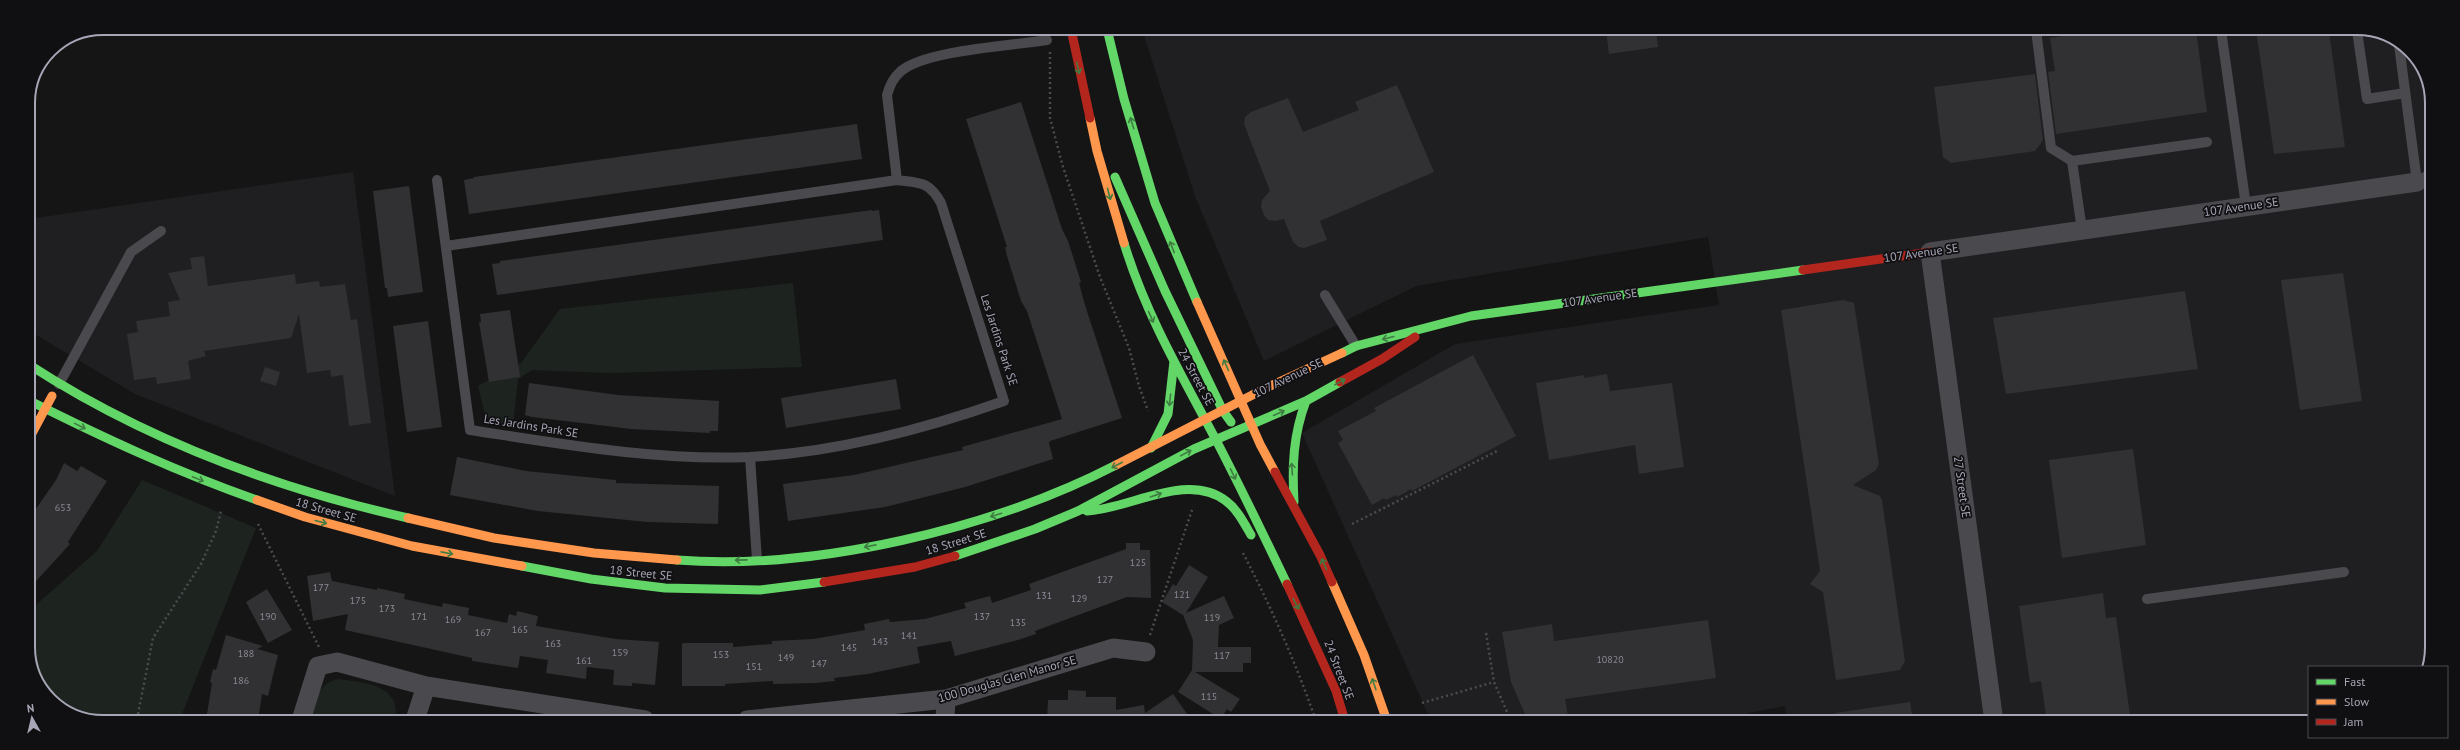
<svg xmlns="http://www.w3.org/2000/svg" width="2460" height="750" font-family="'PT Sans',sans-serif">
<rect width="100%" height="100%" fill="#151515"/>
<!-- built -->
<path fill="#1f1f21" d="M1142,29L2377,31L2414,54L2432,98L2429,667H2309V722L1787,721L1785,706L1748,713L1749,721H1431L1302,433L1455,344L1719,305L1708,237L1416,286L1264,361L1195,196Z
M353,172L395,496L135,394L28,330V219Z"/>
<!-- green -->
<path fill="#1d241f" d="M793,283L802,367L611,373L532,370L518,379L513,426L486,419L478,386L521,363L560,309Z
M142,480L256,528L180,719H83L44,693L28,652V612L97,551Z
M338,679C364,683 402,684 395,720H310C315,701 317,684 338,679Z"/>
<!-- building -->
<path fill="#313133" d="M1606,30H1656L1658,47L1609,54Z
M2103,30H2196L2207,112L2056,134L2048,72L2055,71L2050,38Z
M2256,30L2329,31L2345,147L2274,154Z
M2035,74L2043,140L2035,151L1951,163L1943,157L1934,87Z
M1397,85L1434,172L1320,221L1327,240L1304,248L1299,247L1293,242L1284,219L1275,221L1268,220L1264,215L1261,207L1262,200L1270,191L1244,124L1245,117L1251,112L1288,98L1303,132L1359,110L1355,102Z
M1021,102L1062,229L1068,241L1081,282L1079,283L1085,305L1122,418L1050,441L1049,443L1053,459L965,487L885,507L788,521L783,484L854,475L923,459L963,450L962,447L1062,419L1027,311L1021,301L1007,256L1005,247H1007L966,119Z
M857,124L862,159L469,214L464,180L474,178V177Z
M409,186L423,292L388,297L387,288H385L373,191Z
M872,210V211L879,210L883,240L497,295L492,264L500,263V261Z
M204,256L208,286L295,274L296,284L319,281L320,287L345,284L351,320L357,319L371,423L349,426L343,375L331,377L330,370L307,373L299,314L291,338L204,351L206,356L188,361L191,379L157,384L156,377L134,380L127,334L138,332L136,321L170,316L168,302L180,300L168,273L192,269L190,258Z
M2343,273L2362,401L2300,410L2281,280Z
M2185,291L2198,369L2006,394L1993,318Z
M1843,300L1854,303L1879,464L1876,470L1853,485L1880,496L1882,500L1905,661L1900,670L1836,680L1823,592L1810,584L1820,571L1781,310Z
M510,310L520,377L489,382L479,322H481L480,314Z
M428,321L442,427L407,432L393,326Z
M1473,355L1516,436L1412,491L1411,489L1397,497L1396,495L1386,500L1384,498L1372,505L1338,443L1343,440L1338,431L1376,411L1374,408Z
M265,367L280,372L276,386L260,381Z
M1607,374L1610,391L1672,383L1684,467L1639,474L1635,445L1549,460L1536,383L1584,375V378Z
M896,379L901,409L786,428L781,398Z
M529,383L618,395L719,401L718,431H710V433L631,429L532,417L525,415Z
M2133,449L2146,545L2062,558L2049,460Z
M457,457L526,471L616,480V483L719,486L718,524L647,522L538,511L450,495Z
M64,463L77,471L81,466L107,481L68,542L70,544L28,590V520L56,480Z
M1126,543H1140V550H1150L1151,598L1127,597L1035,631L1036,634L1018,640L955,656L951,641L917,647L920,663L868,674L834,678L835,681L816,683L773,684V681L725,684V686H682V644L684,643H733V647L772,644V641L813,639L865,630L864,624L889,619L890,622L925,619L966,608L964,603L990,596L992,603L1031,590L1029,584L1126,549Z
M1189,565L1208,577L1186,613L1224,596L1234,618L1219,625L1218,647H1251V663H1243V672H1195L1240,699L1231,712L1227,709L1221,719L1178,692L1192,670L1193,640L1183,615L1162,602L1173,584L1176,586Z
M330,572L332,581L377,590V588L405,594L404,599L442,607L443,603L469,608L468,615L507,623L509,614L516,616L517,611L538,616L536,626L616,639L659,642L655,685L632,683V686L613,685L614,670L587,667L586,679L546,673L548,660L520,656L518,668L472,661V658L345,630L348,614L313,621L307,576Z
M267,589L292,630L268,643L246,602Z
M2103,593L2106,618L2116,617L2131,722H2047L2041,681L2030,683L2019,606Z
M1708,620L1716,678L1565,699L1568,716L1535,721H1528L1511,682L1502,632L1552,624L1554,641Z
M226,635L263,646L257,649L278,655L268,696L262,694L258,720H206L212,683L210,682L213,669L216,670Z
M1068,690L1086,691V697H1116V710L1144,705L1145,713L1173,694L1192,721L1047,720L1048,700H1068Z
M1910,702L1913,721H1835V713Z"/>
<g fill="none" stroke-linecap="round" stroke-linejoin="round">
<!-- path -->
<path stroke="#4b4b50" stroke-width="2.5" stroke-dasharray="2 3" stroke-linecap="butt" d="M1050,52V118L1063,167L1100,277L1129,348L1139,386L1148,411
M258,524L319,647
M1352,524L1499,450
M1243,553C1271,607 1296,663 1316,721
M1486,633L1494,682L1511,721
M1150,635L1193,507
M1422,703L1494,682
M137,719L153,638L201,564L216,531L221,511"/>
<!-- lane -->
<path stroke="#49494e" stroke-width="10" d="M2036,30L2051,148L2072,161
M2221,30L2246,206
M2357,31L2367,99L2405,93
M2399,45L2417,182L2431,173
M437,180L470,430C562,444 657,461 750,457C838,452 922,430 1004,401L941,203C929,181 920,183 897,180L446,246
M897,180L887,95C890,85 893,78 901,71C927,50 1011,46 1047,40
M2082,230L2072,161L2207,142
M1325,295L1356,346
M59,384L131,252L161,231
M750,457L757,560
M2147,599L2344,572"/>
<!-- street -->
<path stroke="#49494e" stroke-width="19" d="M301,720L318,666L337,662L426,686L645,720
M415,720L426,686
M747,720L946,699L1113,648L1146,652
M945,720L946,699
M1994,722L1930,252L2417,182"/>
<!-- fast -->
<path stroke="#63d668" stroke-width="9" d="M1107,29L1124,99L1155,203L1197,302
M1115,177L1165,291L1223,411L1231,422
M1124,243C1145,313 1182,376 1216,440C1241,488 1264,536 1287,584
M1342,353L1356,346L1471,316L1803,270
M28,364C142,438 275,488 408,518
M28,400C104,438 177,472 257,500
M1151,448L1168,414L1174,361
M1294,502C1292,466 1293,435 1306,401
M1087,511C1130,509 1187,471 1226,501C1237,509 1244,523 1251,535
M955,556L1035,529L1078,511L1194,449L1306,401L1340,382
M677,560C815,571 994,528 1116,465
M522,566L591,579L665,588L760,590L824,582"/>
<!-- slow -->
<path stroke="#ff974d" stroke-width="9" d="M1090,118L1097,151L1124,243
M1197,302L1260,444L1275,472
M28,441L52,396
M1116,465L1266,388L1342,353
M257,500L305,517L412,546L522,566
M408,518L494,538L594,553L677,560
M1332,582L1364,655L1387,721"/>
<!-- jam -->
<path stroke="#b3261e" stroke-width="9" d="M1071,29L1090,118
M1803,270L1930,252
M1340,382L1382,359L1415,337
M1275,472L1320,555L1332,582
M824,582L915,567L955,556
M1287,584L1336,691L1345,721"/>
</g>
<!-- one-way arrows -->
<defs><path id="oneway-shaft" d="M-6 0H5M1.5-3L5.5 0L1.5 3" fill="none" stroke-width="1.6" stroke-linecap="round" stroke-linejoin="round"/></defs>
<g stroke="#3e7c41">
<use href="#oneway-shaft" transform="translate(1078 68) rotate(77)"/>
<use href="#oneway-shaft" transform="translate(1132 123) rotate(-107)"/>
<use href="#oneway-shaft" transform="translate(1109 194) rotate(75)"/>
<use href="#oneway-shaft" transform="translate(1172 247) rotate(-111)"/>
<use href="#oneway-shaft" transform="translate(1151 317) rotate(66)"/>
<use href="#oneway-shaft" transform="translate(1388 338) rotate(166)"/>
<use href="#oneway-shaft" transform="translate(1226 365) rotate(-114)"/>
<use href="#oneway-shaft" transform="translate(1340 382) rotate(-29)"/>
<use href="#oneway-shaft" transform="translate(1170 400) rotate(96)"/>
<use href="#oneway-shaft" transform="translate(1279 413) rotate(-24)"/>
<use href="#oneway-shaft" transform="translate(80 426) rotate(26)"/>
<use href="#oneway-shaft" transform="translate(1186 453) rotate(-28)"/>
<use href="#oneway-shaft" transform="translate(1117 465) rotate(153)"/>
<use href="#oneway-shaft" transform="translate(1292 469) rotate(-94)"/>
<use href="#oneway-shaft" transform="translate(1233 474) rotate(64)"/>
<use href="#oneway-shaft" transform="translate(198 479) rotate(22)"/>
<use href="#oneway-shaft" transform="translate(1156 495) rotate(-19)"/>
<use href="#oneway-shaft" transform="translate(996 515) rotate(163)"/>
<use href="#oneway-shaft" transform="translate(321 522) rotate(15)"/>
<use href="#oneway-shaft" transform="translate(870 546) rotate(169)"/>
<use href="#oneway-shaft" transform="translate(447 553) rotate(11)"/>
<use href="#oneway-shaft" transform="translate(741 560) rotate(179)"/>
<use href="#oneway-shaft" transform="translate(1324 564) rotate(-114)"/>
<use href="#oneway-shaft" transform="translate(1296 604) rotate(63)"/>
<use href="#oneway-shaft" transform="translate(1374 684) rotate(-109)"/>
</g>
<g text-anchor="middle" stroke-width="3.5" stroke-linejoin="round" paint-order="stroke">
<!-- number labels -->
<g font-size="10" fill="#8a8995">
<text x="63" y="511">653</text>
<text x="1138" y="566">125</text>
<text x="1105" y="583">127</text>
<text x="321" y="591">177</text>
<text x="1182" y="598">121</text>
<text x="1044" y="599">131</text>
<text x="1079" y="602">129</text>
<text x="358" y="604">175</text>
<text x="387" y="612">173</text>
<text x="268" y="620">190</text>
<text x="419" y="620">171</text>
<text x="982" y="620">137</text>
<text x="1212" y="621">119</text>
<text x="453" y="623">169</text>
<text x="1018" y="626">135</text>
<text x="520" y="633">165</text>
<text x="483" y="636">167</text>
<text x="909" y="639">141</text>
<text x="880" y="645">143</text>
<text x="553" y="647">163</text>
<text x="849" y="651">145</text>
<text x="620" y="656">159</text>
<text x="246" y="657">188</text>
<text x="721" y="658">153</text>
<text x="1222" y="659">117</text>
<text x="786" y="661">149</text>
<text x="1610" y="663">10820</text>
<text x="584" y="664">161</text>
<text x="819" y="667">147</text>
<text x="754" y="670">151</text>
<text x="241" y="684">186</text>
<text x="1209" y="700">115</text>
</g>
<!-- street labels -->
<g font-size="12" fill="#a7a6b6" stroke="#100f11">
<text transform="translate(2241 207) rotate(-8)" y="4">107 Avenue SE</text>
<text transform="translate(1921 253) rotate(-8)" y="4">107 Avenue SE</text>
<text transform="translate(1600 298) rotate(-8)" y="4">107 Avenue SE</text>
<text transform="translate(999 340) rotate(72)" y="4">Les Jardins Park SE</text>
<text transform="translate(1196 377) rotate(62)" y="4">24 Street SE</text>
<text transform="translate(1288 378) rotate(-26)" y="4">107 Avenue SE</text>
<text transform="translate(531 426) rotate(9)" y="4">Les Jardins Park SE</text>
<text transform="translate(1962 487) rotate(82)" y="4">27 Street SE</text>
<text transform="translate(326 510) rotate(16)" y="4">18 Street SE</text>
<text transform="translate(956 542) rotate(-17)" y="4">18 Street SE</text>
<text transform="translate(641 573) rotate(6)" y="4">18 Street SE</text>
<text transform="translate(1339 670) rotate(69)" y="4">24 Street SE</text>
<text transform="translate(1007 679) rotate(-16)" y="4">100 Douglas Glen Manor SE</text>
</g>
</g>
<!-- crop -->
<path d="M0 0H2460V750H0ZM103 35H2357A68 68 0 0 1 2425 103V647A68 68 0 0 1 2357 715H103A68 68 0 0 1 35 647V103A68 68 0 0 1 103 35Z" fill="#100f11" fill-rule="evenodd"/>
<path fill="none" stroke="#a7a6b6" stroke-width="2" d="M103 35H2357A68 68 0 0 1 2425 103V647A68 68 0 0 1 2357 715H103A68 68 0 0 1 35 647V103A68 68 0 0 1 103 35Z"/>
<!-- legend -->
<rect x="2308" y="666" width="140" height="72" fill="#100f11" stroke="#4c4b53"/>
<rect x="2316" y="679" width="20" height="6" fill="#63d668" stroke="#4c4b53"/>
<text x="2344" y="686" font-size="12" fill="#a7a6b6">Fast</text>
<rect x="2316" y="699" width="20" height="6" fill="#ff974d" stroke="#4c4b53"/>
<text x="2344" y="706" font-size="12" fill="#a7a6b6">Slow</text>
<rect x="2316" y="719" width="20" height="6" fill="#b3261e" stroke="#4c4b53"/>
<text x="2344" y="726" font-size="12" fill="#a7a6b6">Jam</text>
<!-- north arrow -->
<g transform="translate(32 718) rotate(352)" stroke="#100f11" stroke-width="3" paint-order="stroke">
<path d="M0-3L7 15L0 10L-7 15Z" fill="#a7a6b6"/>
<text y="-6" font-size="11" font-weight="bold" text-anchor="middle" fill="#a7a6b6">N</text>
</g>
</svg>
